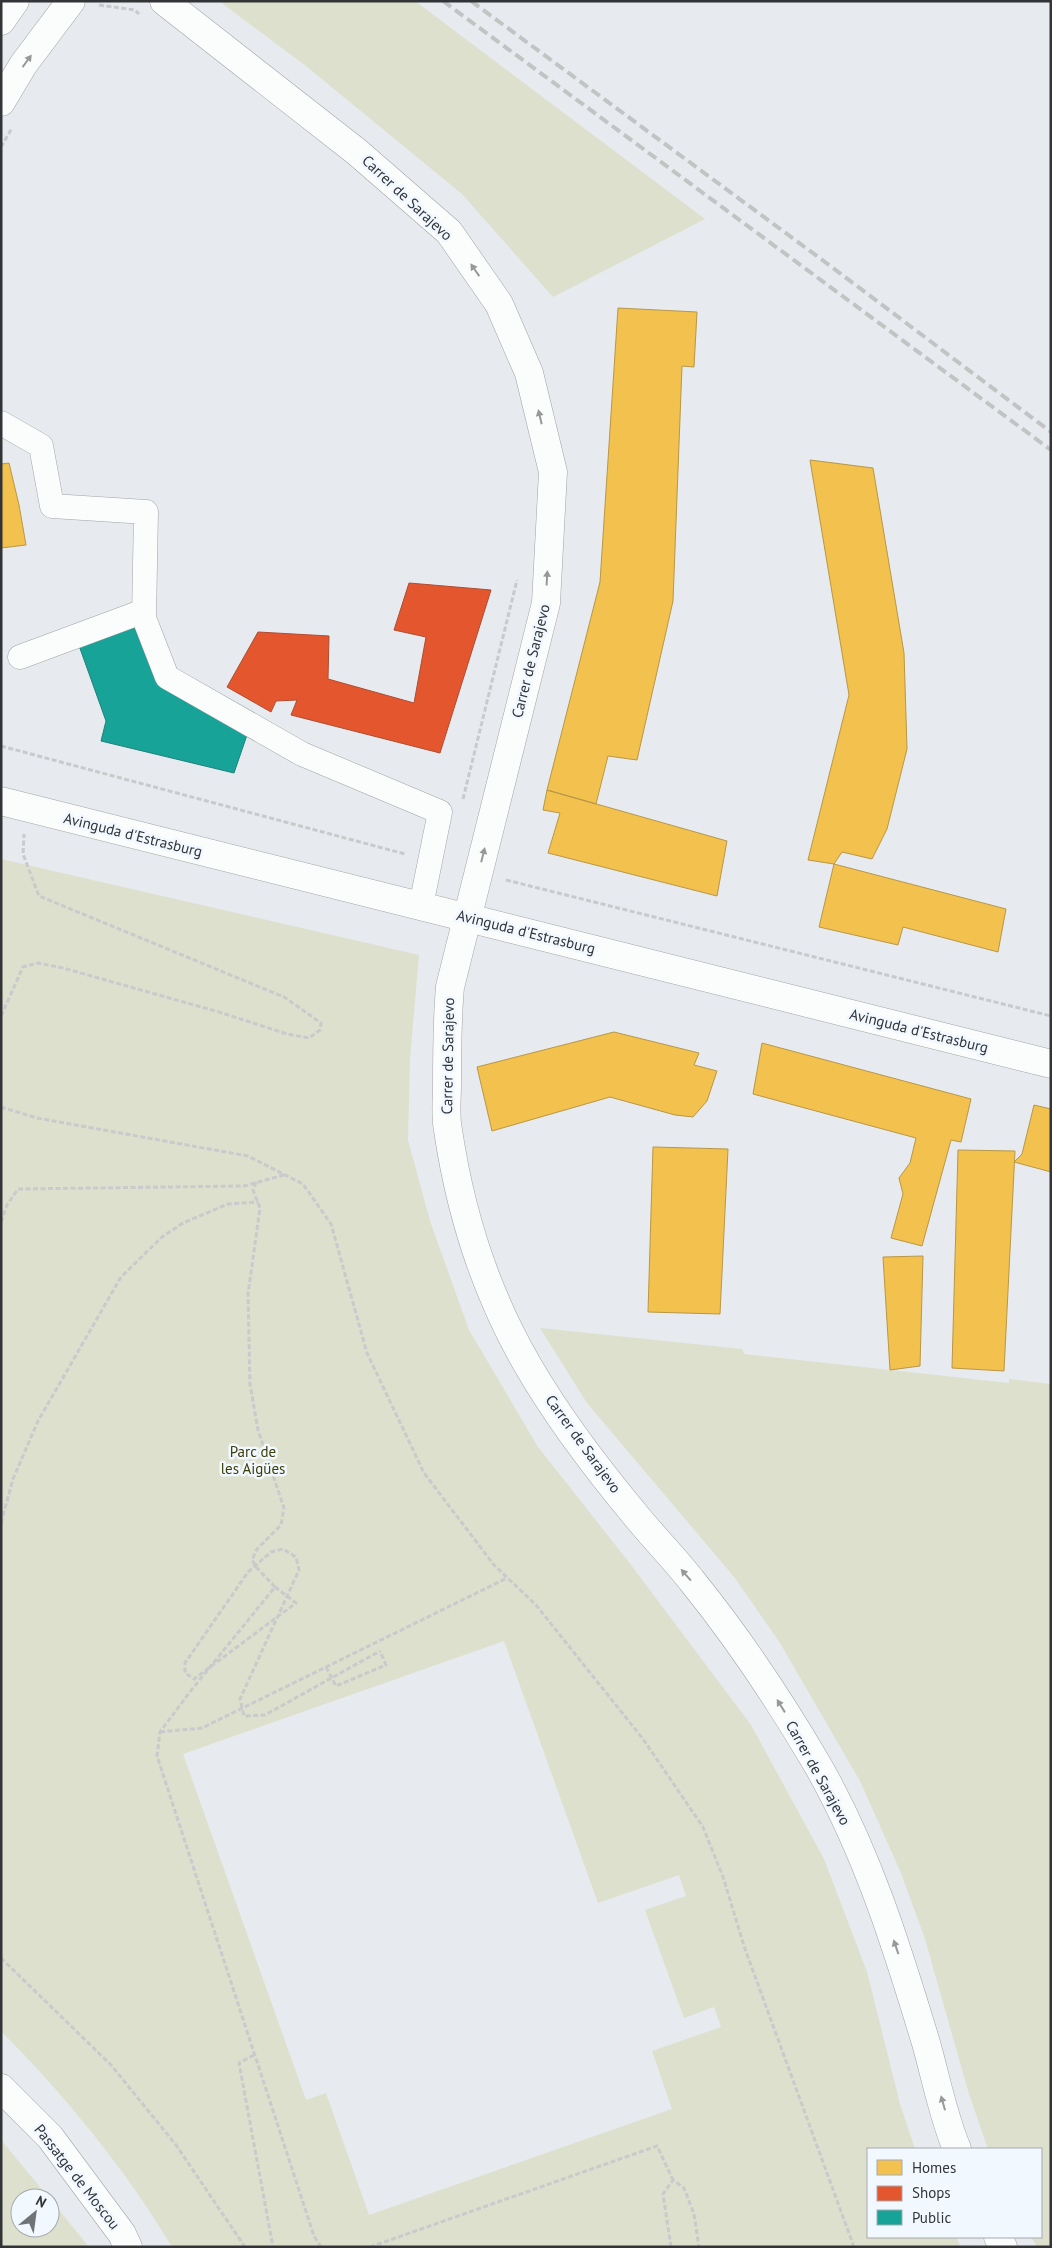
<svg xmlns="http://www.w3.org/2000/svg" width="1052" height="2248" font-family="'PT Sans',sans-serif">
<rect width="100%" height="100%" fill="#e7eaee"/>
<!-- green -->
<path fill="#dde0cc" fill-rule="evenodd" d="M219,1H415L705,219L553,297L462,194L306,66Z
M1,859L419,955L410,1058L408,1140L430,1221L469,1330L538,1447L628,1561L751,1725L824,1859L867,1972L900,2104L915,2149H868V2237H956L961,2247H172C128,2172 62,2092 1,2031ZM504,1641L598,1903L679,1875L686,1896L645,1910L684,2018L714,2007L721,2027L652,2051L672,2109L369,2215L326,2093L306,2100L183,1754Z
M540,1328L742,1349L744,1354L1009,1383V1379L1051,1384V2247H1037L1031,2237H1041V2149H988L969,2094L925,1939L901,1873L860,1781L780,1643L735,1578L587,1403Z
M1,2140L49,2198H20V2228H50V2199L89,2247H1Z"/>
<!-- homes -->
<path fill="#f2c14e" stroke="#b89747" d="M618,308L697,312L694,367L682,366L673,601L637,760L608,756L596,804L547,790L600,582Z
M810,460L873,468L904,653L907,749L887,829L872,859L842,852L834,864L808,860L849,695Z
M9,463L19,505L26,545L1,548V464Z
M547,790L727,841L717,896L548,853L560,813L543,810Z
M834,864L1006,909L998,952L903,927L898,945L819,927Z
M614,1032L699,1053L694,1065L717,1071L707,1101L693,1117L675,1115L610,1097L492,1131L477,1067Z
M762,1043L971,1099L961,1142L951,1140L922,1246L891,1238L903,1194L899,1178L910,1163L916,1138L753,1094Z
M1034,1105L1051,1109V1172L1014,1162L1022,1154Z
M653,1147L728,1149L720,1314L648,1312Z
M958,1150L1015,1151L1004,1371L952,1368Z
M923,1256L920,1366L890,1370L883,1257Z"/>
<!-- shops -->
<path fill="#e4572e" stroke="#af4c31" d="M409,583L491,590L440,753L291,715L297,700L276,701L271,712L227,687L258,632L329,636L328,679L414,703L426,637L394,630Z"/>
<!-- public -->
<path fill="#17a398" stroke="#1f827b" d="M133,624L156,680L247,735L234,773L101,741L106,721L77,640Z"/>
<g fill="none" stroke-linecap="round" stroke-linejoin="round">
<defs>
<path id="pedestrian" d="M1,423L41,446L52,506L146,512L144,618L167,677L302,754L440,812L424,891
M20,657L144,611"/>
<path id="minor" d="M164,1L357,152L449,232L499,304L529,373L553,472L546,603L450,987C447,1020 447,1052 447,1085C447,1100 445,1116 448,1130C460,1211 486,1293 527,1364C558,1418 597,1469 637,1517C655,1539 675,1559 692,1581C739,1639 780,1701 817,1764C867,1851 897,1947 926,2043C936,2078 943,2116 957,2149
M1,2088L50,2137L122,2234L128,2247
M998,2237L1003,2247"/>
<path id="tertiary" d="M1,21L15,1
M1,102L23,65L71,1"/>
<path id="secondary" d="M1,801L1051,1064"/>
</defs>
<!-- pedestrian casing -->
<use href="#pedestrian" stroke="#a1a3a6" stroke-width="25"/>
<!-- minor casing -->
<use href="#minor" stroke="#a1a3a6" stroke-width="29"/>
<!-- tertiary casing -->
<use href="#tertiary" stroke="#a1a3a6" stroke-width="29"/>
<!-- secondary casing -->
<use href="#secondary" stroke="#a1a3a6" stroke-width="29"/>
<!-- path -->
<path stroke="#c8cacc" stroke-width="3" stroke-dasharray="5 2.5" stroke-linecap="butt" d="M99,5L135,10L139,14
M1,147L12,128
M1,746L405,854
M463,799L517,580
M506,880L1051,1016
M1,1016L23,967L38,963L63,968L219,1012L287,1034L309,1038L320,1030L321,1023L284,997L39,896L23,854L24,834
M1,1107L37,1118L248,1156L303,1184L331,1224L367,1353L424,1473L494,1565L536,1605L643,1739L703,1827L723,1877L745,1949L854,2247
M256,1182L253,1190L260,1208L248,1294L250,1384L258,1430L284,1508L281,1525L257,1549L252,1560L257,1568L275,1587L189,1693L160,1732L157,1756L314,2236L321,2247
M1,1222L7,1205L18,1189L244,1186L284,1175
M1,1523L13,1479L38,1421L121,1277L162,1237L183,1223L228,1204L258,1202
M326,1667L336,1686L386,1665L380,1651
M160,1732L202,1728L507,1578
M1,1958L111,2065L176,2145L245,2247
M254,2055L239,2063L273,2247
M370,2247L657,2146L673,2180
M671,2247L663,2194L673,2180L684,2188L694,2214L699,2247"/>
<!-- pedestrian -->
<use href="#pedestrian" stroke="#fbfcfc" stroke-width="24"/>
<!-- minor -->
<use href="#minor" stroke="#fbfcfc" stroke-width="28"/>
<!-- tertiary -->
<use href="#tertiary" stroke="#fbfcfc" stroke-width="28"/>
<!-- secondary -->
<use href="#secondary" stroke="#fbfcfc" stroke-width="28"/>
<!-- rail -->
<path stroke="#c2c4c4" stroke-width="4" stroke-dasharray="10 5" stroke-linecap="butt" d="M443,1L1051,450
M471,1L825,262L1051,432"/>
<!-- path-bridge -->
<path stroke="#c8cacc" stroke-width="3" stroke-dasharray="5 2.5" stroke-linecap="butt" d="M275,1587L296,1603L194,1679L185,1673V1663L248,1572L271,1552L283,1549L296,1557L299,1570L240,1699L244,1716L265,1715L380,1651"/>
</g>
<!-- one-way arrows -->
<defs><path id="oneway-solid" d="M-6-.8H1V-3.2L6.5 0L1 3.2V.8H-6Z" transform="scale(1.25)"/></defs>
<g fill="#96989a">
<use href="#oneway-solid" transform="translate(27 61) rotate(-54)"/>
<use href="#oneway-solid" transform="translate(475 270) rotate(-125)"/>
<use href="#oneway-solid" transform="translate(540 417) rotate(-103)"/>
<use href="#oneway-solid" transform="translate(547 578) rotate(-87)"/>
<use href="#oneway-solid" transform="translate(483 855) rotate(-76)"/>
<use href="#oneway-solid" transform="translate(686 1575) rotate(-131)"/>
<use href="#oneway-solid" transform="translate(781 1706) rotate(-122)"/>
<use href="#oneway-solid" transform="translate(896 1947) rotate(-109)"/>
<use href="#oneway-solid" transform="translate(943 2103) rotate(-106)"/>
</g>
<g text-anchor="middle" stroke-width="5" stroke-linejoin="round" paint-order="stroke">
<!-- street labels -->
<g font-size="15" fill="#323437" stroke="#f1f8ff">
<text transform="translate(407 198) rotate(43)" y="5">Carrer de Sarajevo</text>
<text transform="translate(531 661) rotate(-76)" y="5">Carrer de Sarajevo</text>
<text transform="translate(133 835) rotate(14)" y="5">Avinguda d'Estrasburg</text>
<text transform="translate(526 932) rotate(14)" y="5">Avinguda d'Estrasburg</text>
<text transform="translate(919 1031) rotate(14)" y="5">Avinguda d'Estrasburg</text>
<text transform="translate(448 1056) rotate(-89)" y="5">Carrer de Sarajevo</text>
<text transform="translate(583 1444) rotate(54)" y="5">Carrer de Sarajevo</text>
<text transform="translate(818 1773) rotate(61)" y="5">Carrer de Sarajevo</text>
<text transform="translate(77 2177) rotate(52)" y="5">Passatge de Moscou</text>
</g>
<!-- park labels -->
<g font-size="15" fill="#3c3e08" stroke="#f1f8ff">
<text x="253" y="1457">Parc de<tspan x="253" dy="17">les Aigües</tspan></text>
</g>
</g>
<!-- border -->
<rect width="1052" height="2248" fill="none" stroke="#323437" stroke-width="5"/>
<!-- legend -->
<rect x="867" y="2148" width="175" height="90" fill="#f1f8ff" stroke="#a5aaaf"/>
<rect x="877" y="2160" width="25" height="15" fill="#f2c14e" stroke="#a5aaaf"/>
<text x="912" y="2173" font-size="15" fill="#323437">Homes</text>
<rect x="877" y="2186" width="25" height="15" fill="#e4572e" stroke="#a5aaaf"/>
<text x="912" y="2198" font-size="15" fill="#323437">Shops</text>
<rect x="877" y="2210" width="25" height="15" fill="#17a398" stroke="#a5aaaf"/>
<text x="912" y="2223" font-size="15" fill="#323437">Public</text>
<!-- north arrow -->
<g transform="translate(35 2213) rotate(29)"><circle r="24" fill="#f1f8ff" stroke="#a5aaaf"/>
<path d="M0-4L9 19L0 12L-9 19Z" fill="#717477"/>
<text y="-8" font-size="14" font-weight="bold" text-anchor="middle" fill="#323437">N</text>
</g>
</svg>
